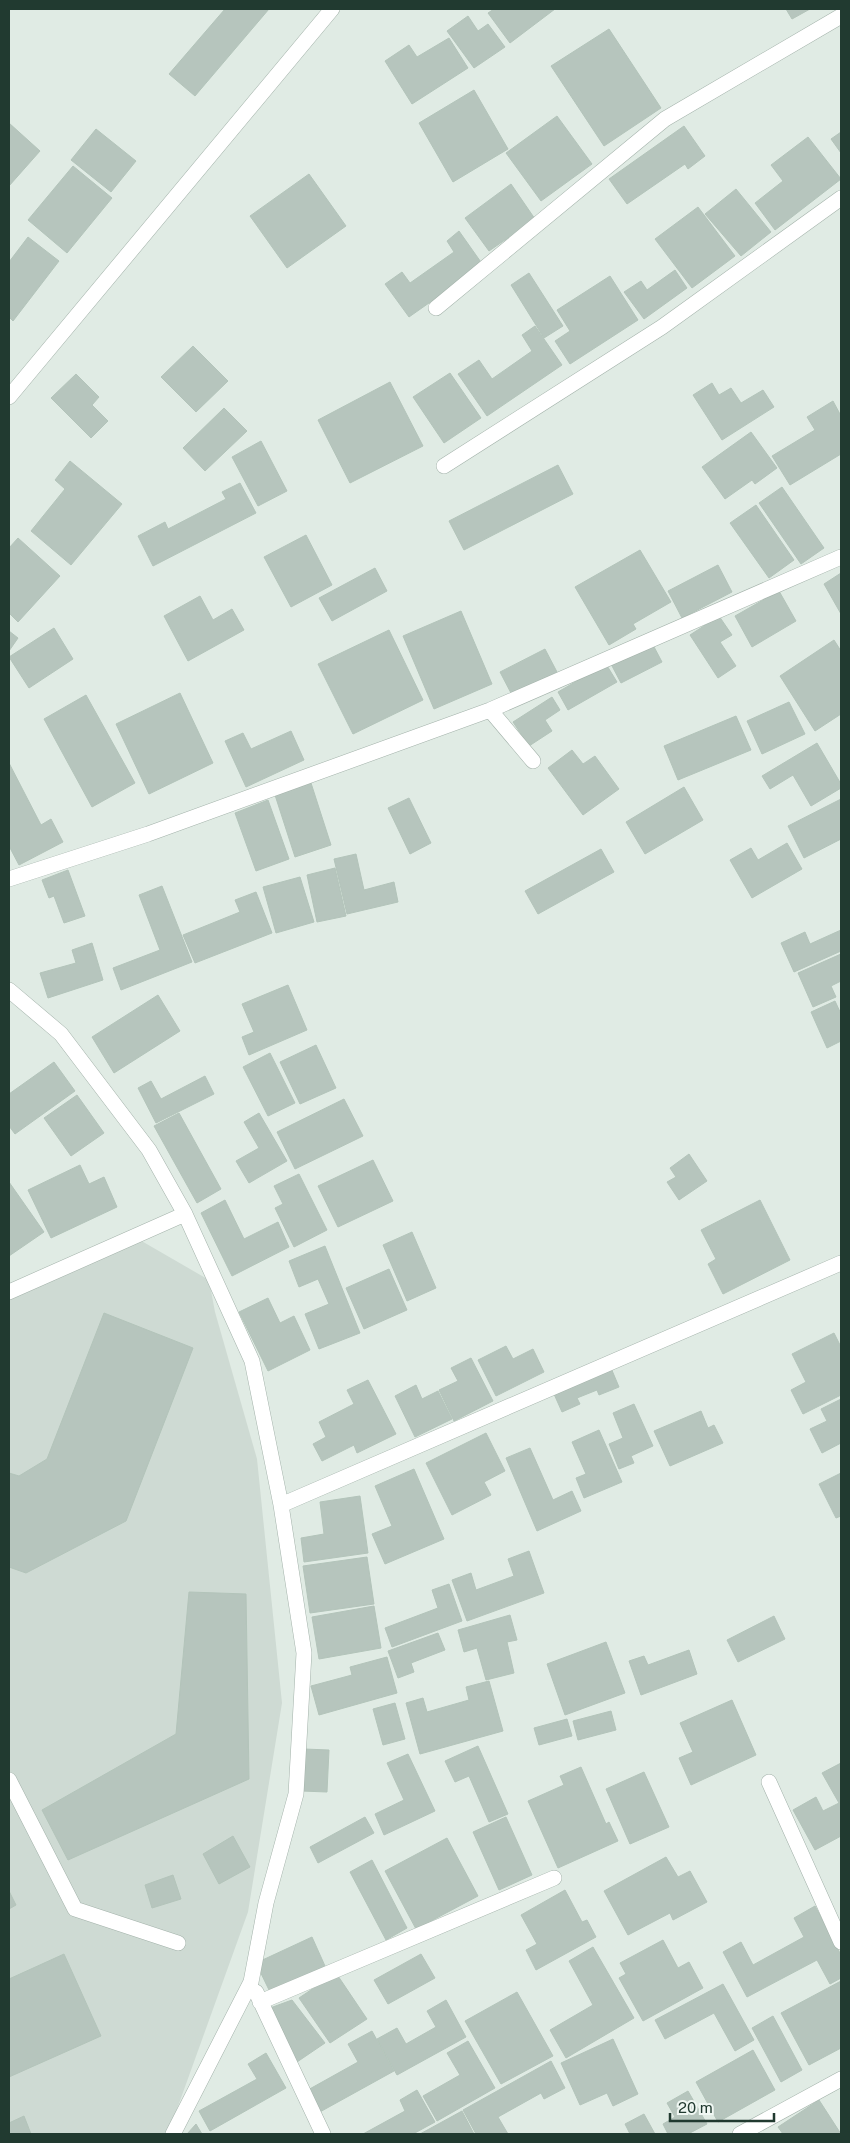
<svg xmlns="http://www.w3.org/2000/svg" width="850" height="2143" font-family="'Public Sans',sans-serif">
<rect width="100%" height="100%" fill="#e0ebe4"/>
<!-- built -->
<path fill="#cedad3" d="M126,1232L209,1280L215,1312L257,1459L282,1703L248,1912L168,2134H9V1288Z"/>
<!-- building -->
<path fill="#b6c5bd" stroke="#b3c4ba" d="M225,9H269L195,96L169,74Z
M494,9H555L510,43L488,13Z
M786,9H810L792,19Z
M468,16L478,31L488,24L505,47L474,68L447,31Z
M609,29L661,108L604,146L551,66Z
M449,38L468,68L412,104L385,61L409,45L417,57Z
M474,90L508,149L453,182L419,123Z
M557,116L592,164L541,201L506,153Z
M9,123L40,151L9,186Z
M684,126L705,156L688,169L685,164L627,204L609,179Z
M96,129L136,161L111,192L71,160Z
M841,132V153L831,139Z
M808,137L841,179L775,230L755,203L783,181L771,165Z
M73,166L112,198L67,253L28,220Z
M309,174L346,226L287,268L250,216Z
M511,184L535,219L489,251L465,218Z
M736,189L771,232L741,256L705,214Z
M698,207L735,256L692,288L655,239Z
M459,231L483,265L409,317L385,284L402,272L410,283L454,252L447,241Z
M28,237L59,261L13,321L9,317V262Z
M675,270L687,288L644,319L624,292L641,281L647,290Z
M529,273L563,326L544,338L511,285Z
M610,276L638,320L570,364L555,341L570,331L557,310Z
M535,326L562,365L487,416L458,374L479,360L492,379L532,351L522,335Z
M193,346L228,381L196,412L161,377Z
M450,373L481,418L444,443L413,397Z
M76,374L99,397L92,405L108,421L91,438L51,398Z
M390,382L423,446L350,483L318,420Z
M712,383L719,395L731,388L741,403L763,390L774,407L722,440L693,395Z
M833,401L841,416V454L790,485L772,456L815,430L807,417Z
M224,408L247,431L205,471L183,448Z
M751,432L777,468L755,484L752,480L725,499L702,467Z
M261,441L287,491L258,506L232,457Z
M70,461L122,504L71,565L31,531L65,489L55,480Z
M558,465L573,494L464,550L449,521Z
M240,483L256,513L153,566L138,536L165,522L168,529L226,499L222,492Z
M782,487L824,548L801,564L759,503Z
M756,505L794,560L769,578L730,523Z
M306,535L332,585L291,607L264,557Z
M18,538L60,576L18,622L9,613V548Z
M640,550L671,602L633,624L636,629L609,645L575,587Z
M718,565L732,592L682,618L668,591Z
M375,568L387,591L332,621L319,598Z
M841,573V614L824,584Z
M779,591L796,621L752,647L735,616Z
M200,596L213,620L232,609L244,630L188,661L164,616Z
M461,611L492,684L434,709L403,636Z
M719,616L732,635L720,642L736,666L718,678L690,635Z
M54,628L73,659L29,688L9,657Z
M389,630L423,700L353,734L318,664Z
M9,631L18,638L9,651Z
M834,640L841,651V714L815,731L780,676Z
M652,643L662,662L621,683L611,664Z
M545,649L557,672L512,695L500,672Z
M606,664L617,682L568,710L558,692Z
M180,693L213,763L149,794L116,724Z
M86,695L135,783L92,807L44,719Z
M552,697L560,710L545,720L552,731L529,746L513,722Z
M789,702L805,734L762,754L747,721Z
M736,716L751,750L678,780L664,746Z
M291,731L304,760L246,787L225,741L243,733L251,749Z
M817,743L841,784V788L811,806L793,775L770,789L762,776Z
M572,750L583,764L595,756L619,789L583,815L548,768Z
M9,763L41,825L51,819L63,842L19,865L9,846Z
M311,783L331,845L295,857L275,795Z
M684,787L703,820L645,854L626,822Z
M409,798L431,843L410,854L388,808Z
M841,799V839L804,858L788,826Z
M268,800L289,859L256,871L235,813Z
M787,843L802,869L752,898L730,860L751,848L758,860Z
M601,849L614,872L538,914L525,891Z
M356,854L364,890L394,882L398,902L347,914L334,859Z
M335,868L346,916L317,922L307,875Z
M68,870L85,916L64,923L54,896L49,898L42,880Z
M300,877L314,922L276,933L263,887Z
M162,886L192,962L121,990L113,968L160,950L139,895Z
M256,892L272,933L195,963L183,935L240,912L235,900Z
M841,930V951L794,972L781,943L805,932L810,944Z
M92,943L103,980L48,998L40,973L76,963L72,950Z
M841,954V981L831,986L836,997L813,1007L798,973Z
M288,985L307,1030L249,1055L242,1037L254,1032L242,1004Z
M158,995L180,1031L114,1073L92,1037Z
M835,1001L841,1014V1041L827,1048L811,1012Z
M316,1045L336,1088L300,1104L280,1062Z
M270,1053L295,1103L268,1116L243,1067Z
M54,1062L75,1091L15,1134L9,1126V1094Z
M205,1076L214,1094L156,1123L138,1088L151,1081L161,1099Z
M77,1095L104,1133L71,1156L44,1118Z
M344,1099L363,1136L295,1169L277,1132Z
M179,1113L221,1189L197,1203L154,1126Z
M259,1113L287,1161L249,1183L236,1161L259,1148L244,1122Z
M689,1154L707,1181L679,1200L667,1182L676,1177L670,1168Z
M373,1160L393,1201L338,1227L318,1186Z
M80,1165L89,1184L104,1177L117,1207L51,1238L28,1190Z
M299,1174L327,1230L294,1247L275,1208L283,1204L274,1186Z
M9,1182L44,1232L9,1256Z
M225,1200L244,1239L278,1222L289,1247L232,1276L201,1213Z
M760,1200L790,1260L723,1294L708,1264L716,1259L701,1230Z
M412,1232L436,1288L407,1301L383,1245Z
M325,1246L360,1333L319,1349L305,1314L329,1304L318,1279L299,1287L289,1261Z
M389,1269L407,1310L364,1329L346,1288Z
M268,1298L280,1323L294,1316L310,1350L268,1371L239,1312Z
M104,1313L193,1348L126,1521L26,1573L9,1567V1473L19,1476L47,1459Z
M834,1333L841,1347V1395L803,1414L791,1390L806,1382L792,1354Z
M506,1346L513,1359L533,1349L544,1372L496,1396L478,1360Z
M471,1358L493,1401L454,1421L439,1390L458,1381L451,1368Z
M611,1368L619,1387L599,1395L597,1390L577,1398L580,1404L562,1412L554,1394Z
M368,1380L396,1434L357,1453L354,1445L322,1461L313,1444L326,1437L319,1422L354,1404L347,1390Z
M416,1385L422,1399L438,1391L452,1419L415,1437L395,1396Z
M841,1399V1443L822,1453L810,1429L827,1421L821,1409Z
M634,1404L653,1446L631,1456L634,1463L619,1469L609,1444L623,1438L613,1413Z
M701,1411L708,1428L714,1425L723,1443L670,1466L654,1431Z
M599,1430L622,1482L584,1498L576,1478L586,1474L572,1442Z
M486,1433L505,1471L484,1482L491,1495L452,1515L426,1463Z
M530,1448L553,1500L572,1491L581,1511L537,1531L506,1458Z
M414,1469L444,1539L385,1564L372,1534L392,1526L375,1486Z
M841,1473V1516L836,1518L819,1484Z
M360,1496L368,1553L304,1562L301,1538L324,1534L320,1502Z
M529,1551L544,1593L467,1621L452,1580L471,1573L476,1590L514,1576L508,1559Z
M367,1557L374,1604L310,1613L303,1566Z
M449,1584L462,1621L392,1647L385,1628L438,1608L432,1590Z
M189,1592L246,1594L249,1779L68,1860L42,1810L176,1734Z
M374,1606L381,1648L319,1659L312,1617Z
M510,1615L517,1640L507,1642L514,1673L486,1680L477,1648L464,1652L458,1630Z
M774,1616L785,1639L738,1662L727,1640Z
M438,1633L445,1650L411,1663L414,1672L398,1678L388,1651Z
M606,1642L625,1693L565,1715L547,1664Z
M689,1650L697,1674L641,1695L629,1661L644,1656L648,1665Z
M387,1657L397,1693L319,1715L311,1686L352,1675L350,1667Z
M489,1681L503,1731L420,1754L406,1703L423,1698L427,1712L469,1700L466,1687Z
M732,1700L756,1755L691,1785L679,1758L693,1752L680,1723Z
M395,1703L405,1739L383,1745L373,1709Z
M611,1711L616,1730L578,1740L573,1721Z
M567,1719L572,1736L539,1745L534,1728Z
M478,1746L508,1814L489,1822L469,1776L455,1782L445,1761Z
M304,1749L329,1750L327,1792L302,1791Z
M408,1754L435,1811L384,1835L375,1814L404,1800L387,1763Z
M841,1763V1836L815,1850L793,1810L816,1797L823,1811L839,1803L822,1773Z
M581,1767L606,1824L609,1822L618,1841L558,1868L528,1801L564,1785L560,1776Z
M644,1772L669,1827L630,1844L606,1789Z
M365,1817L374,1833L318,1863L310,1847Z
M506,1817L532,1875L499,1890L473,1832Z
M233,1836L250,1867L219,1884L203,1854Z
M447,1838L478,1896L416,1929L385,1871Z
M666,1857L678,1877L690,1871L707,1902L673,1920L670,1913L628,1935L604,1891Z
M372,1860L407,1928L386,1940L350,1872Z
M173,1875L181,1899L152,1908L145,1885Z
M565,1890L582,1922L587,1920L596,1937L536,1970L526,1950L537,1944L521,1915Z
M9,1891L16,1905L9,1909Z
M815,1906L841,1955V1978L830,1984L817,1960L747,1997L723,1952L741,1942L753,1965L804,1937L794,1918Z
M312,1937L325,1966L270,1992L256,1963Z
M663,1940L678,1968L689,1962L703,1988L643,2021L619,1978L626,1974L620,1963Z
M593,1947L634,2018L566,2058L550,2030L593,2005L569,1961Z
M64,1954L101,2036L9,2077V1979Z
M421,1954L435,1978L388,2004L374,1980Z
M336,1973L367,2019L330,2043L299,1998Z
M841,1981V2048L809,2065L781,2013Z
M723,1984L754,2040L735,2051L714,2013L665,2039L655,2020Z
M517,1992L553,2056L501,2084L465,2021Z
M292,2000L325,2043L297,2062L270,2008Z
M446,2000L466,2037L397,2075L377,2039L397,2028L406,2044L436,2027L427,2011Z
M773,2016L802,2070L781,2082L752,2028Z
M372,2031L394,2071L318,2113L306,2091L358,2062L348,2044Z
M613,2039L638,2094L613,2106L607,2093L580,2105L561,2063Z
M468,2041L495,2088L437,2121L423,2096L460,2075L447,2053Z
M753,2050L775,2090L718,2122L696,2082Z
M266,2053L286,2088L210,2131L199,2111L257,2079L248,2064Z
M551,2061L565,2088L544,2099L541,2093L498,2117L508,2134H476L463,2110Z
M417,2090L435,2122L413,2134H363L405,2111L400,2100Z
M688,2091L707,2124L688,2134H668L663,2124L675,2117L667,2103Z
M819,2100L841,2134H783L778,2127Z
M462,2111L474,2134H420Z
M644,2114L655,2134H630L625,2124Z
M24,2116L31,2134H9V2123Z
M196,2124L202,2134H187Z"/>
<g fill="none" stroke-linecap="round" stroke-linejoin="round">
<defs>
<path id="service" d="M9,1780L75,1909L178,1943"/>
<path id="minor" d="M436,308L665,119L841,16
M9,397L332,9
M444,466L662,327L841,198
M490,710L533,761
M9,879L148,834L490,710L841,557
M9,990L61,1034L149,1150L185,1214L252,1361L281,1505L304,1653L296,1794L266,1903L251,1982L173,2134
M9,1292L185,1214
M281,1505L841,1263
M769,1782L841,1942
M256,1992L323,2134
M260,2002L554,1878
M740,2134L841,2079"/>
</defs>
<!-- service casing -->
<use href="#service" stroke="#a3b2aa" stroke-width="16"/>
<!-- minor casing -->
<use href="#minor" stroke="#a3b2aa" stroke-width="16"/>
<!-- service -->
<use href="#service" stroke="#fff" stroke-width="15"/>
<!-- minor -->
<use href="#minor" stroke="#fff" stroke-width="15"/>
</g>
<!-- border -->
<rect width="850" height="2143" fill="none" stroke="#213a30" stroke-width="20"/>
<!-- scale -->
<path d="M670 2113v8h104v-8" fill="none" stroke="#213a30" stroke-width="2.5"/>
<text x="678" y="2113" font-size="15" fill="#213a30" stroke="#f0f7f3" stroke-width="4" paint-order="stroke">20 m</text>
</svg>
